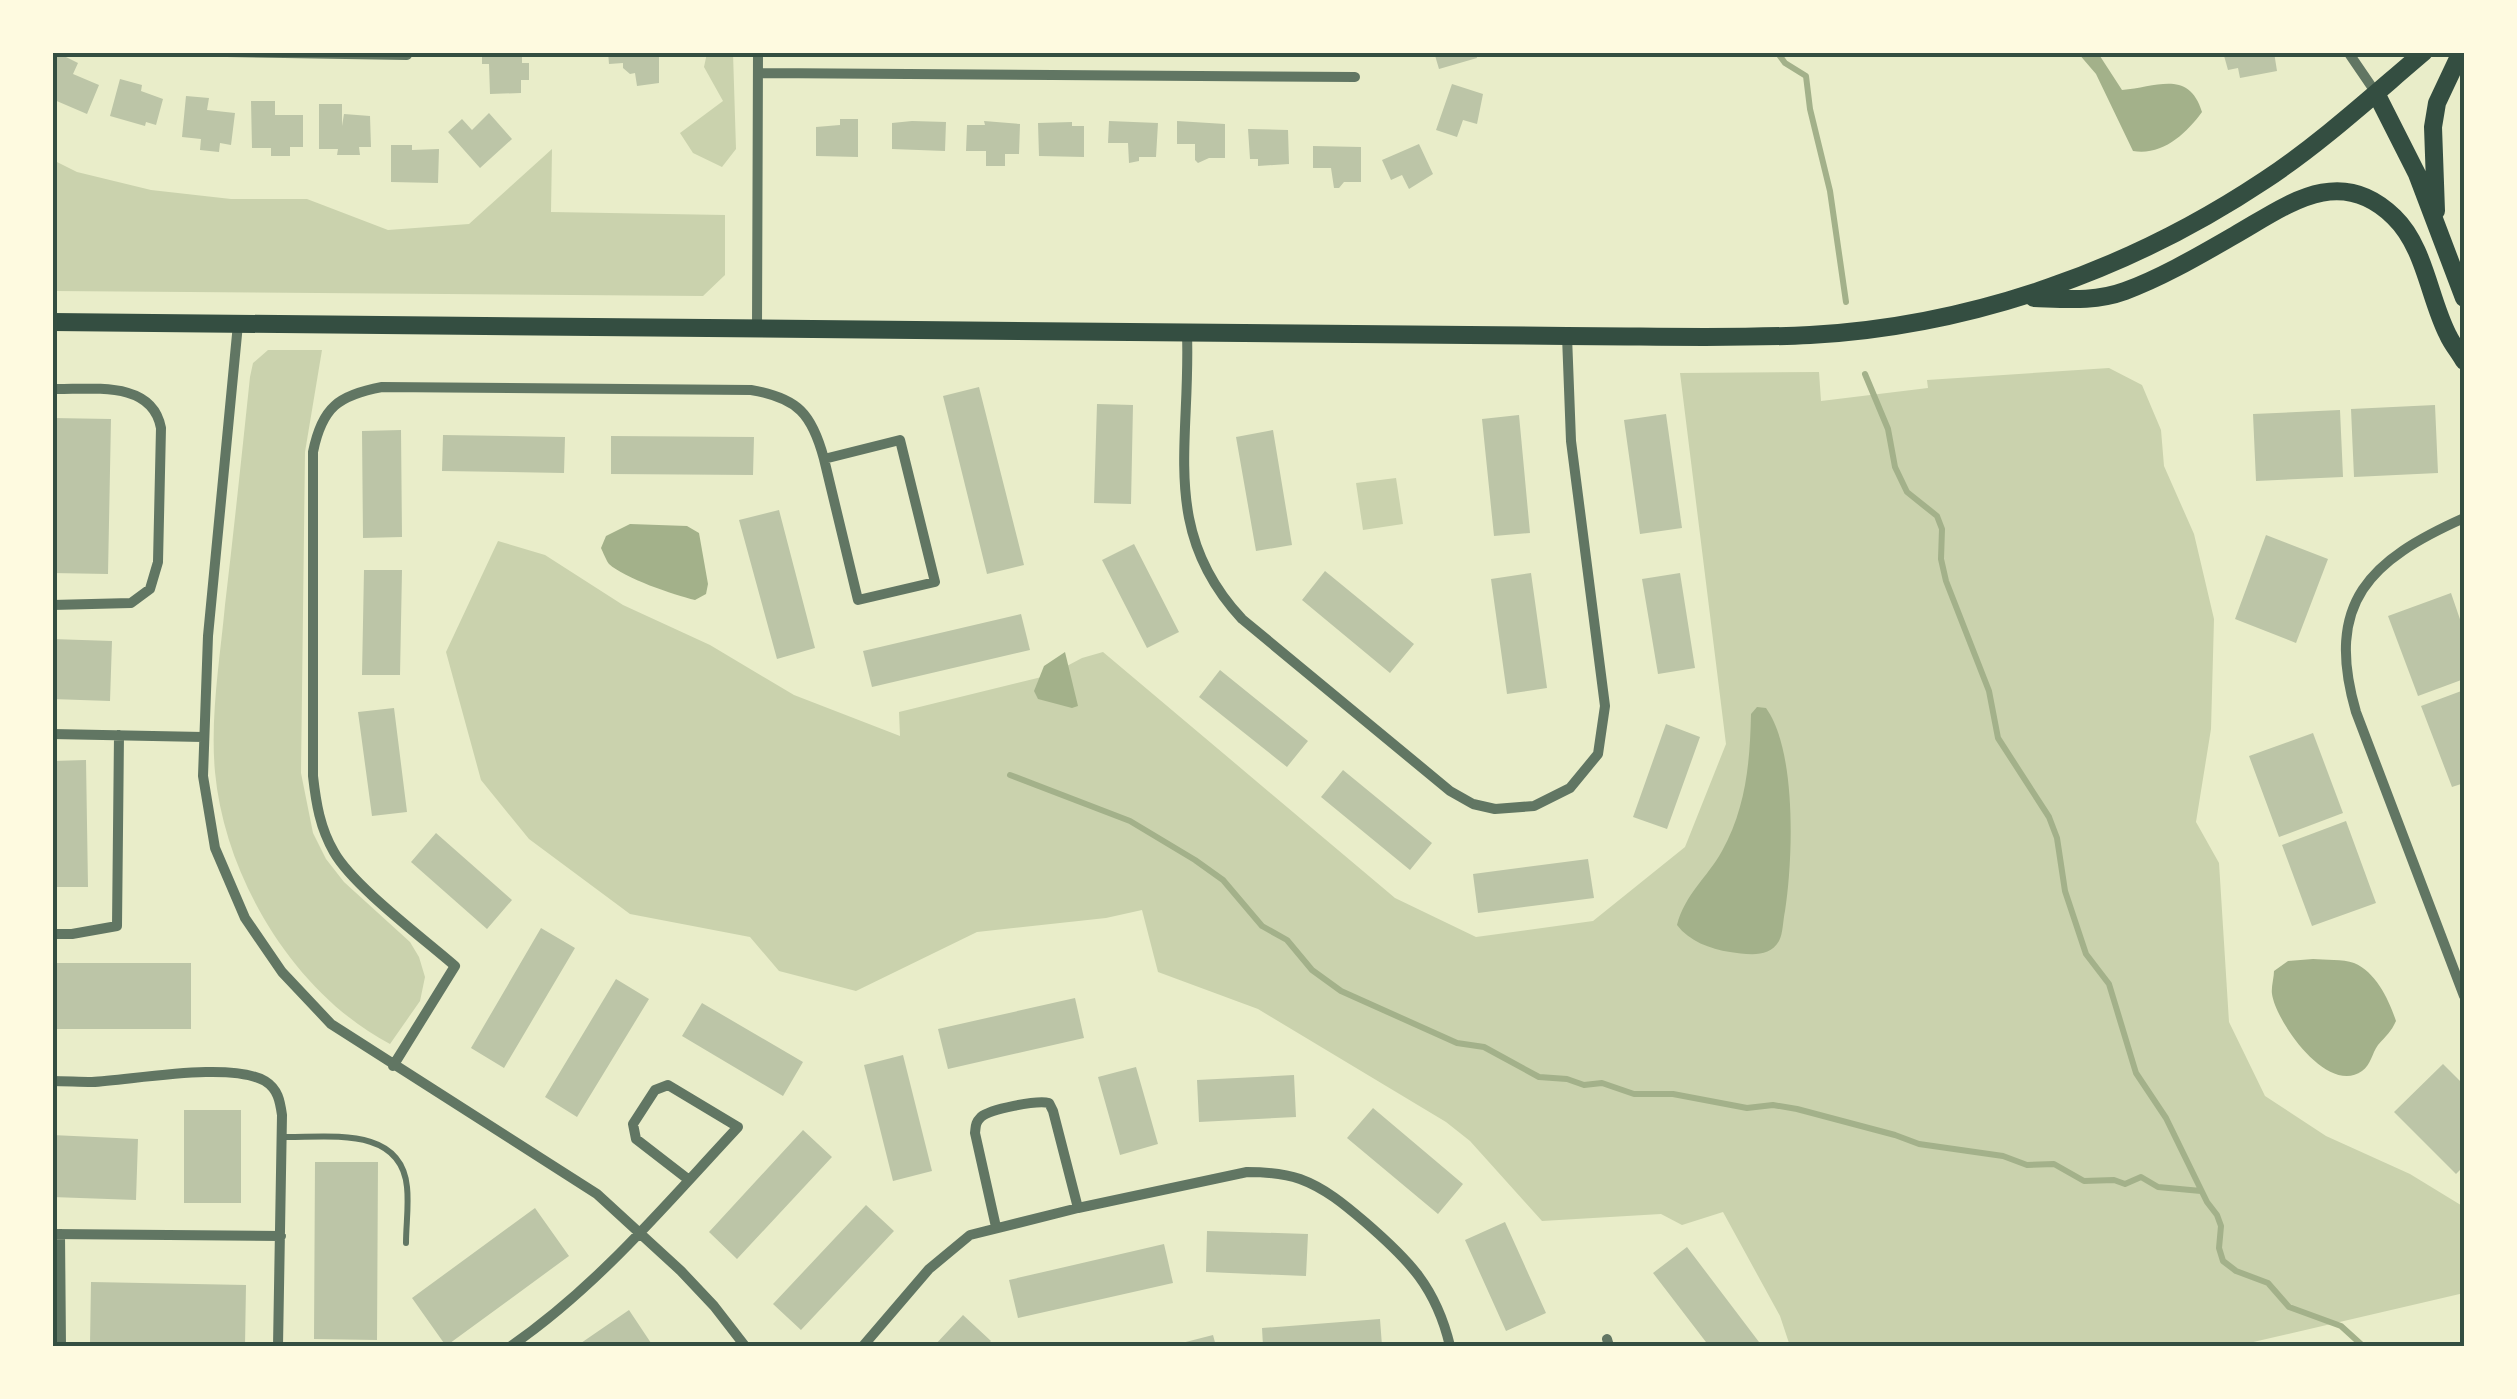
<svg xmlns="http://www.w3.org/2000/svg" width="2517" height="1399" font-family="'PT Sans',sans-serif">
<rect width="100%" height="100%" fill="#e9edc9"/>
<!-- green -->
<path fill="#cad2ad" d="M707,53H733L736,149L722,167L693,153L680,133L723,101L704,67Z
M552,149L551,212L725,215V275L703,296L53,291V160L77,172L151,190L231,199H307L388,230L469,224Z
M268,350H322L305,452L301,773L313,833L326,859L344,882L410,942L419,957L425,977L420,1001L390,1044C295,994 225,879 215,772C210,717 220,659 225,605C234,529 242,453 250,377L253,363Z
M2109,368L2142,385L2161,430L2164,466L2194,534L2214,619L2211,729L2196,822L2219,863L2229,1022L2265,1096L2326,1136L2410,1174L2464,1207V1293L2236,1346H1790L1780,1316L1723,1212L1682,1225L1661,1214L1542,1221L1470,1141L1446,1122L1258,1009L1158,972L1142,910L1106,918L977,932L856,991L779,971L750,937L630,914L529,839L481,780L446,652L498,541L545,555L623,605L710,645L794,695L900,736L899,712L1050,675L1082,658L1103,652L1395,898L1476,937L1593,921L1685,847L1726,744L1680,373L1819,372L1821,401L1928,388L1927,380Z
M1396,478L1403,524L1363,530L1356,483Z"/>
<!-- water -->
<path fill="#a3b18a" d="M2078,53H2098L2122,90C2157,87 2189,69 2202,112C2186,134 2162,156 2133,151L2096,74Z
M630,524L687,526L699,533L708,584L706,594L695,600C674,595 624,578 609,564C607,562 602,550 601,548L606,536Z
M1065,652L1078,706L1072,708L1038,699L1034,691L1044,666Z
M1757,707L1766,708C1797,751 1793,860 1785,911C1783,920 1783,934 1779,941C1769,959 1746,954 1730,952C1710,949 1689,941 1677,925C1685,894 1707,878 1722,851C1746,808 1750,762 1751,714Z
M2313,959C2325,960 2343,959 2354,963C2376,972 2389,1000 2396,1021C2391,1032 2386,1036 2378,1045C2372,1053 2371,1065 2362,1071C2328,1096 2276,1022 2272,994C2271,987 2274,978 2274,971L2288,961Z"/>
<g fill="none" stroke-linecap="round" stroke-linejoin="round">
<!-- stream -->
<path stroke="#a3b18a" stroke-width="6" d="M1777,52L1785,63L1806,76L1810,109L1830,191L1846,302
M1865,374L1888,429L1895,467L1907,492L1937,516L1942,529L1941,559L1946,581L1989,691L1998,738L2049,817L2057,838L2065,891L2086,954L2109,984L2136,1073L2166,1118L2207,1202L2217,1215L2221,1226L2219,1248L2223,1261L2236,1271L2268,1283L2289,1307L2341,1326L2363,1346
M1010,775L1130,821L1195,860L1223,880L1262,926L1287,940L1312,970L1341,991L1457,1043L1484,1047L1539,1077L1567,1079L1584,1085L1602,1083L1634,1094H1673L1747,1108L1773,1105L1797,1109L1895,1135L1919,1144L2003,1156L2027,1165L2054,1164L2084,1181L2114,1180L2125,1184L2141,1177L2158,1187L2201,1191"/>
</g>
<!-- building -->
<path fill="#bcc5a7" d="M482,52H522V63H529V80H521V93L490,94L489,64H482Z
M608,52H659V83L637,86L635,73L630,74L623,68V63L609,64Z
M1434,52H1476L1477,58L1439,69Z
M2223,52H2274L2277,71L2240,78L2238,68L2228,70Z
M58,53L78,63L73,74L99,85L87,114L52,99V65Z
M120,79L142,85L141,91L163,99L156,125L146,122L145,126L110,116Z
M1452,84L1483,94L1477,124L1463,120L1457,137L1436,130Z
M186,96L209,98L207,110L235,113L231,145L220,143L219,152L200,150L201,139L182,137Z
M251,101H275V115H303V147H290V156H271V148H252Z
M319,104H342V126L344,114L370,116L371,147H359L360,155H337L338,149H319Z
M489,113L512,139L480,168L448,132L462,119L472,130Z
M840,119H858V157L816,156V127L840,125Z
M912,121L946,122L945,151L892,149V123Z
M984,121L1020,124L1019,154H1005V166H986V151H966L967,125H985Z
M1109,121L1158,123L1156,157H1139V161L1129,163L1128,143H1108Z
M1177,121L1225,124V158H1209L1198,163L1195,160V144H1177Z
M1072,122V126H1084V157L1039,156L1038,123Z
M1248,129L1288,130L1289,164L1258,166V159H1250Z
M1419,144L1433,174L1409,189L1402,175L1391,180L1382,160Z
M391,145H412V150L439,149L438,183L391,182Z
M1313,146L1361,147V182H1344L1339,188H1334L1331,168H1313Z
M979,387L1024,565L987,574L943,396Z
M1097,404L1133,405L1131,504L1094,503Z
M2435,405L2438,473L2354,477L2351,409Z
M2340,410L2343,477L2256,481L2253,414Z
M1666,414L1682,528L1640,534L1624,420Z
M1519,415L1530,533L1494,536L1482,419Z
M52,418L111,419L108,574L52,573Z
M401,430L402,537L363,538L362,431Z
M1273,430L1292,545L1256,551L1236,437Z
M443,435L565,437L564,473L442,471Z
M611,436L754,437L753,475L611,474Z
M779,510L815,648L777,659L739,520Z
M2266,535L2328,559L2296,643L2235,619Z
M1134,544L1179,632L1147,648L1102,560Z
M364,570H402L400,675H362Z
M1325,571L1414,644L1390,673L1302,600Z
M1531,573L1547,688L1507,694L1491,579Z
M1680,573L1695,668L1658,674L1642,579Z
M2451,593L2464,631V679L2418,696L2388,616Z
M1021,614L1030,650L872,687L863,651Z
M52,639L112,641L110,701L52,699Z
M1220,670L1308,741L1287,767L1199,697Z
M2464,690V783L2452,787L2421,706Z
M394,708L407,812L372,816L358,712Z
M1666,724L1700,737L1667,829L1633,817Z
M2313,733L2343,813L2279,837L2249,756Z
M86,760L88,887H52V761Z
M1343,770L1432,843L1410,870L1321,797Z
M2346,821L2376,903L2312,926L2282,845Z
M436,833L512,900L487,929L411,862Z
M1588,859L1594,898L1478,913L1473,874Z
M541,928L575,948L504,1068L471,1048Z
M52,963H191V1029H52Z
M616,979L649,999L577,1117L545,1097Z
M1075,998L1084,1038L948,1069L938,1029Z
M702,1003L803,1062L783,1096L682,1036Z
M903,1055L932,1171L893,1181L864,1065Z
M2443,1064L2464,1085V1166L2456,1174L2394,1112Z
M1136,1067L1158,1144L1120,1155L1098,1077Z
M1294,1075L1296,1117L1199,1122L1197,1080Z
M1373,1108L1463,1184L1438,1214L1347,1138Z
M184,1110H241V1203H184Z
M803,1130L832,1157L737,1259L709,1232Z
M52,1135L138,1139L136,1200L52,1197Z
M315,1162H378L377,1340L314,1339Z
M866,1205L894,1231L801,1330L773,1304Z
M535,1208L569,1256L446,1346L412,1298Z
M1505,1222L1546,1313L1506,1331L1465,1240Z
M1207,1231L1308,1234L1306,1276L1206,1272Z
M1164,1244L1173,1283L1018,1318L1009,1280Z
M1687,1247L1759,1342L1754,1346H1709L1653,1273Z
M91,1282L246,1285L245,1346L90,1344Z
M629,1310L653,1346H584L581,1343Z
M963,1315L991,1341L986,1346H934Z
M1380,1319L1382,1346H1263L1262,1328Z
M1213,1335L1216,1346H1174V1345Z"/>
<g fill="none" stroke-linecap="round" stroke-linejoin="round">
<!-- service -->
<path stroke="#617663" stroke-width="6" d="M282,1137C328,1138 401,1125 407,1187C409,1205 406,1225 406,1243"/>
<!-- minor -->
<path stroke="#617663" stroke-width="10" d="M227,52L407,55
M2348,52L2376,93
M758,73L1355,77
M238,324L208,636L203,776L215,848L245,918L282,972L331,1024L597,1194L681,1271L714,1306L745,1346
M757,330L758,52
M1187,334C1191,444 1159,530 1242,619L1450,791L1473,804L1495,809L1534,806L1570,788L1598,754L1605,706L1571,441L1567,336
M52,389C90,390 152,379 161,428L158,562L150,589L131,603L52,605
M2464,518C2370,560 2324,602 2356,712L2464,996
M52,734L203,737
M52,934H72L117,926L119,735
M393,1066L455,966C423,938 353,886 334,852C320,828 316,803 313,776V452C322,407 339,395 382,387L751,390C798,398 812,414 824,459L900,440L935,582L858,600L824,459
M52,1081C66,1081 79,1082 92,1082C133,1080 230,1061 265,1081C278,1089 280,1101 282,1115L278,1346
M996,1227L975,1133C976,1126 975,1123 981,1117C990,1109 1037,1100 1049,1103L1053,1111L1078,1208
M52,1234L281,1236
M60,1234L61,1346
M1607,1339L1609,1346
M511,1346C598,1286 666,1204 738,1127L668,1085L655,1090L633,1124L636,1139L689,1180
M863,1346L929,1269L970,1235L1078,1208L1247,1172C1265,1172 1283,1173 1300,1179C1325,1188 1345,1205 1365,1222C1409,1260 1436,1287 1450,1346"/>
<!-- secondary -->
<path stroke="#344e41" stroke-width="18" d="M2376,93L2417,174L2464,298
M2436,211L2433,127L2437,103L2461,52
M2034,298C2066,299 2095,302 2125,291C2163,277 2200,255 2235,235C2286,206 2339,163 2394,217C2425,247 2429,298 2448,335C2452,344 2459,352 2464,361
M52,322L1567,336C1648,336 1729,339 1810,335C1972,326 2130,270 2265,180C2321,143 2372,96 2424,52"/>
</g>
<!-- border -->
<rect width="2517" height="1399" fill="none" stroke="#fefae0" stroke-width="110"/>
<rect x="55" y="55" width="2407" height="1289" fill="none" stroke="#344e41" stroke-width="4"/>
</svg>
